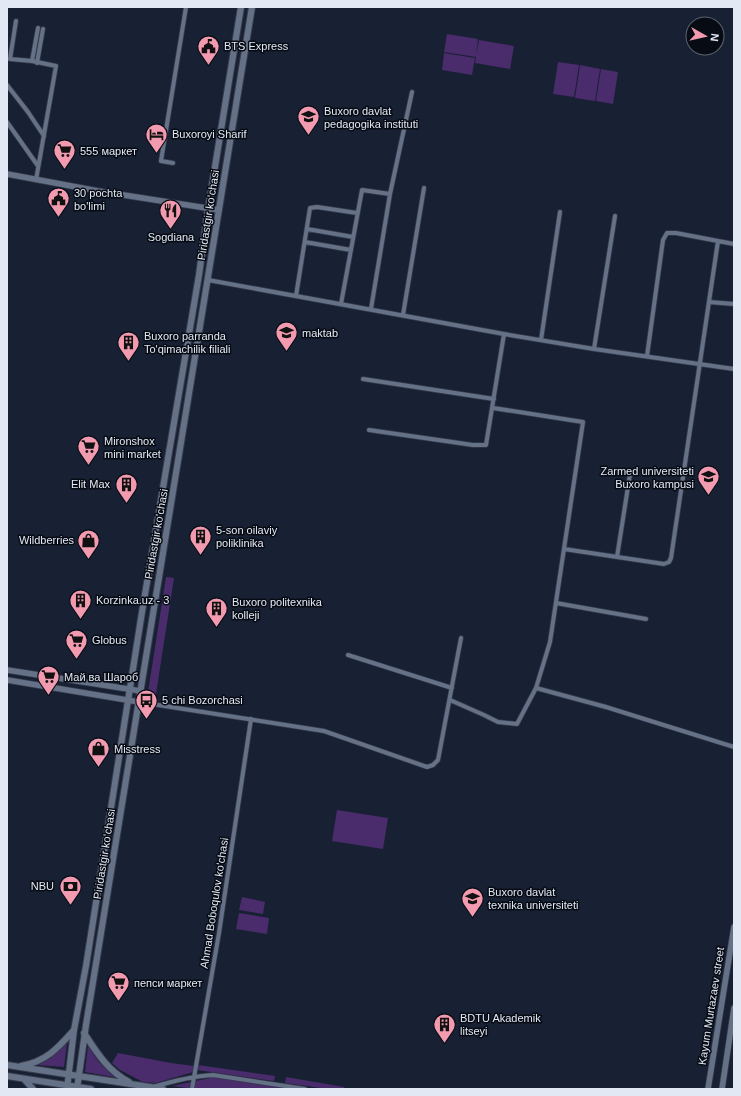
<svg xmlns="http://www.w3.org/2000/svg" width="741" height="1096" font-family="Helvetica,sans-serif">
<rect width="100%" height="100%" fill="#172133"/>
<!-- green -->
<path fill="#4a2b6c" d="M447,34L478,39L476,55L479,40L514,46L510,69L475,63L476,57L444,52Z
M444,53L475,58L472,75L442,70Z
M558,62L579,65L574,97L553,94Z
M580,65L600,69L595,101L575,98Z
M601,69L618,72L613,104L596,101Z
M166,577L174,578L156,694L154,696L148,692Z
M337,810L388,818L383,849L332,841Z
M242,897L265,902L263,914L239,910Z
M239,913L269,918L267,934L236,929Z
M67,1043L64,1067L38,1065L51,1058Z
M88,1046L98,1061L114,1077L85,1072Z
M118,1053L171,1063L194,1066L193,1072L156,1083L143,1082L120,1070L112,1063Z
M198,1065L275,1076L274,1081L197,1070Z
M215,1077L291,1089H194L172,1086Z
M286,1077L344,1087V1089H328L285,1083Z"/>
<g fill="none" stroke-linecap="round" stroke-linejoin="round">
<defs>
<path id="minor" d="M16,21L10,59L32,61L56,66L36,180
M32,61L38,28
M37,63L43,29
M7,85L28,112L44,136
M7,122L38,166
M173,163L161,161L186,7
M307,229L353,237
M305,242L351,250
M208,280L504,334L594,349L734,369
M296,296L310,208L317,207L357,213
M709,302L734,304
M341,304L362,190L390,194
M371,309L390,194L412,92
M403,315L424,188
M541,340L560,212
M594,349L615,216
M647,356L663,240L667,233H676L718,241
M363,379L494,399
M369,430L473,445H486L504,334
M564,549L664,564L669,562L671,558L718,241L734,244
M617,557L630,474
M556,603L646,619
M348,655L452,688
M536,688L606,707L734,747
M450,700L484,715L498,722L517,724L536,688L550,642L583,422L493,408
M139,702L324,731L427,767L433,765L438,760L461,638
M153,1087C173,1081 193,1076 213,1075L305,1089
M192,1089L219,933L251,719"/>
<path id="tertiary" d="M7,174L98,191L219,210
M7,670L141,691
M7,680L139,702
M708,1089L734,927
M722,1089L734,1008"/>
<path id="secondary" d="M84,1033C97,1053 108,1071 129,1082
M7,1065L163,1089
M21,1066C47,1061 58,1048 74,1030
M7,1076L91,1089
M24,1079L33,1089
M67,1089L74,1030L86,966L142,612L199,275L207,216L241,7
M77,1089L86,1025L252,7"/>
</defs>
<!-- minor casing -->
<use href="#minor" stroke="#353b4b" stroke-width="5.5"/>
<!-- tertiary casing -->
<use href="#tertiary" stroke="#353b4b" stroke-width="7"/>
<!-- secondary casing -->
<use href="#secondary" stroke="#353b4b" stroke-width="8"/>
<!-- minor -->
<use href="#minor" stroke="#657187" stroke-width="4"/>
<!-- tertiary -->
<use href="#tertiary" stroke="#657187" stroke-width="5.5"/>
<!-- secondary -->
<use href="#secondary" stroke="#657187" stroke-width="6"/>
</g>
<!-- icons -->
<defs>
<symbol id="civic-pin" viewBox="-11 -11 22 30"><path d="M0 17L-7.5 6A9.5 9.5 0 1 1 7.5 6Z" fill="#f29aaf" stroke="#070b13"/><path d="M-.6-6.5H3V-4.5H.6V-3L4-1V1h2V6H-6V1h2V-1L-.6-3ZM-1.2 2.5V6h2.4V2.5Z" fill="#111"/></symbol>
<symbol id="university-pin" viewBox="-11 -11 22 30"><path d="M0 17L-7.5 6A9.5 9.5 0 1 1 7.5 6Z" fill="#f29aaf" stroke="#070b13"/><path d="M0-5L7-2L0 1L-7-2ZM-4 1L0 2.5L4 1V4Q0 6-4 4Z" fill="#111"/></symbol>
<symbol id="hotel-pin" viewBox="-11 -11 22 30"><path d="M0 17L-7.5 6A9.5 9.5 0 1 1 7.5 6Z" fill="#f29aaf" stroke="#070b13"/><path d="M-6-4.5h1.5V1H6V5H4.5V3h-9V5H-6ZM-4 0a1.8 1.8 0 1 1 3.6 0ZM.5 0V-2.5h3Q6-2.5 6 0Z" fill="#111"/></symbol>
<symbol id="supermarket-pin" viewBox="-11 -11 22 30"><path d="M0 17L-7.5 6A9.5 9.5 0 1 1 7.5 6Z" fill="#f29aaf" stroke="#070b13"/><path d="M-6-5.5h2.5l.6 2H6L4.5 2H-2.5L-4.4-4H-6ZM-1.5 3.2a1.3 1.3 0 1 0 .1 0ZM3 3.2a1.3 1.3 0 1 0 .1 0Z" fill="#111"/></symbol>
<symbol id="restaurant-pin" viewBox="-11 -11 22 30"><path d="M0 17L-7.5 6A9.5 9.5 0 1 1 7.5 6Z" fill="#f29aaf" stroke="#070b13"/><path d="M-5-6h1v4h1v-4h1v4h1v-4h1v5L-1.5 .5V6h-2V.5L-5-1ZM5-6V6H3V1.5H1.5Q1.5-4 5-6Z" fill="#111"/></symbol>
<symbol id="school-pin" viewBox="-11 -11 22 30"><path d="M0 17L-7.5 6A9.5 9.5 0 1 1 7.5 6Z" fill="#f29aaf" stroke="#070b13"/><path d="M0-5L7-2L0 1L-7-2ZM-4 1L0 2.5L4 1V4Q0 6-4 4Z" fill="#111"/></symbol>
<symbol id="building-pin" viewBox="-11 -11 22 30"><path d="M0 17L-7.5 6A9.5 9.5 0 1 1 7.5 6Z" fill="#f29aaf" stroke="#070b13"/><path d="M-4-6H4V6H1V3H-1V6H-4ZM-2.5-4.3h1.7v1.8h-1.7ZM.8-4.3h1.7v1.8H.8ZM-2.5-1h1.7V.8h-1.7ZM.8-1h1.7V.8H.8Z" fill="#111"/></symbol>
<symbol id="shop-pin" viewBox="-11 -11 22 30"><path d="M0 17L-7.5 6A9.5 9.5 0 1 1 7.5 6Z" fill="#f29aaf" stroke="#070b13"/><path d="M-5-2.5h2.3a2.7 3.5 0 0 1 5.4 0H5L5.5 6h-11ZM-1.5-2.5h3a1.5 2.3 0 0 0-3 0Z" fill="#111"/></symbol>
<symbol id="bus-pin" viewBox="-11 -11 22 30"><path d="M0 17L-7.5 6A9.5 9.5 0 1 1 7.5 6Z" fill="#f29aaf" stroke="#070b13"/><path d="M-5-6H5V4H4V6H2V4H-2V6H-4V4H-5ZM-3.5-4V0h7V-4ZM-3.5 1.2v1.5H-2V1.2ZM2 1.2v1.5H3.5V1.2Z" fill="#111"/></symbol>
<symbol id="bank-pin" viewBox="-11 -11 22 30"><path d="M0 17L-7.5 6A9.5 9.5 0 1 1 7.5 6Z" fill="#f29aaf" stroke="#070b13"/><path d="M-6-4H6V4H-6ZM0-2.3a2.3 2.3 0 1 0 0 4.6a2.3 2.3 0 1 0 0-4.6Z" fill="#111"/></symbol>
</defs>
<g fill-rule="evenodd">
<use href="#civic-pin" x="196" y="34" width="25" height="34"/>
<use href="#university-pin" x="296" y="104" width="25" height="34"/>
<use href="#hotel-pin" x="144" y="122" width="25" height="34"/>
<use href="#supermarket-pin" x="52" y="138" width="25" height="34"/>
<use href="#civic-pin" x="46" y="186" width="25" height="34"/>
<use href="#restaurant-pin" x="158" y="198" width="25" height="34"/>
<use href="#school-pin" x="274" y="320" width="25" height="34"/>
<use href="#building-pin" x="116" y="330" width="25" height="34"/>
<use href="#supermarket-pin" x="76" y="434" width="25" height="34"/>
<use href="#university-pin" x="696" y="464" width="25" height="34"/>
<use href="#building-pin" x="114" y="472" width="25" height="34"/>
<use href="#building-pin" x="188" y="524" width="25" height="34"/>
<use href="#shop-pin" x="76" y="528" width="25" height="34"/>
<use href="#building-pin" x="68" y="588" width="25" height="34"/>
<use href="#building-pin" x="204" y="596" width="25" height="34"/>
<use href="#supermarket-pin" x="64" y="628" width="25" height="34"/>
<use href="#supermarket-pin" x="36" y="664" width="25" height="34"/>
<use href="#bus-pin" x="134" y="688" width="25" height="34"/>
<use href="#shop-pin" x="86" y="736" width="25" height="34"/>
<use href="#bank-pin" x="58" y="874" width="25" height="34"/>
<use href="#university-pin" x="460" y="886" width="25" height="34"/>
<use href="#supermarket-pin" x="106" y="970" width="25" height="34"/>
<use href="#building-pin" x="432" y="1012" width="25" height="34"/>
</g>
<g text-anchor="middle" stroke-width="3" stroke-linejoin="round" paint-order="stroke">
<!-- poi labels -->
<g font-size="11" fill="#e2e9f5" stroke="#070b13" text-anchor="start">
<text x="224" y="50">BTS Express</text>
<text x="324" y="115">Buxoro davlat<tspan x="324" dy="13">pedagogika instituti</tspan></text>
<text x="172" y="138">Buxoroyi Sharif</text>
<text x="80" y="155">555 маркет</text>
<text x="74" y="197">30 pochta<tspan x="74" dy="13">bo'limi</tspan></text>
<text x="171" y="241" text-anchor="middle">Sogdiana</text>
<text x="302" y="337">maktab</text>
<text x="144" y="340">Buxoro parranda<tspan x="144" dy="13">To'qimachilik filiali</tspan></text>
<text x="104" y="445">Mironshox<tspan x="104" dy="13">mini market</tspan></text>
<text x="694" y="475" text-anchor="end">Zarmed universiteti<tspan x="694" dy="13">Buxoro kampusi</tspan></text>
<text x="110" y="488" text-anchor="end">Elit Max</text>
<text x="216" y="534">5-son oilaviy<tspan x="216" dy="13">poliklinika</tspan></text>
<text x="74" y="544" text-anchor="end">Wildberries</text>
<text x="96" y="604">Korzinka.uz - 3</text>
<text x="232" y="606">Buxoro politexnika<tspan x="232" dy="13">kolleji</tspan></text>
<text x="92" y="644">Globus</text>
<text x="64" y="681">Май ва Шароб</text>
<text x="162" y="704">5 chi Bozorchasi</text>
<text x="114" y="753">Misstress</text>
<text x="54" y="890" text-anchor="end">NBU</text>
<text x="488" y="896">Buxoro davlat<tspan x="488" dy="13">texnika universiteti</tspan></text>
<text x="134" y="987">пепси маркет</text>
<text x="460" y="1022">BDTU Akademik<tspan x="460" dy="13">litseyi</tspan></text>
</g>
<!-- street labels -->
<g font-size="11" fill="#e2e9f5" stroke="#070b13">
<text transform="translate(208 215) rotate(-81)" y="4">Piridastgir ko'chasi</text>
<text transform="translate(156 534) rotate(-80)" y="4">Piridastgir ko'chasi</text>
<text transform="translate(104 854) rotate(-81)" y="4">Piridastgir ko'chasi</text>
<text transform="translate(214 903) rotate(-81)" y="4">Ahmad Boboqulov ko'chasi</text>
<text transform="translate(711 1006) rotate(-81)" y="4">Kayum Murtazaev street</text>
</g>
</g>
<!-- border -->
<rect width="741" height="1096" fill="none" stroke="#e2e9f5" stroke-width="16"/>
<!-- north arrow -->
<g transform="translate(705 36) rotate(98)"><circle r="19" fill="#070b13" stroke="#5f646d"/>
<path d="M0-3L7 15L0 10L-7 15Z" fill="#f29aaf"/>
<text y="-6" font-size="11" font-weight="bold" text-anchor="middle" fill="#e2e9f5">N</text>
</g>
</svg>
